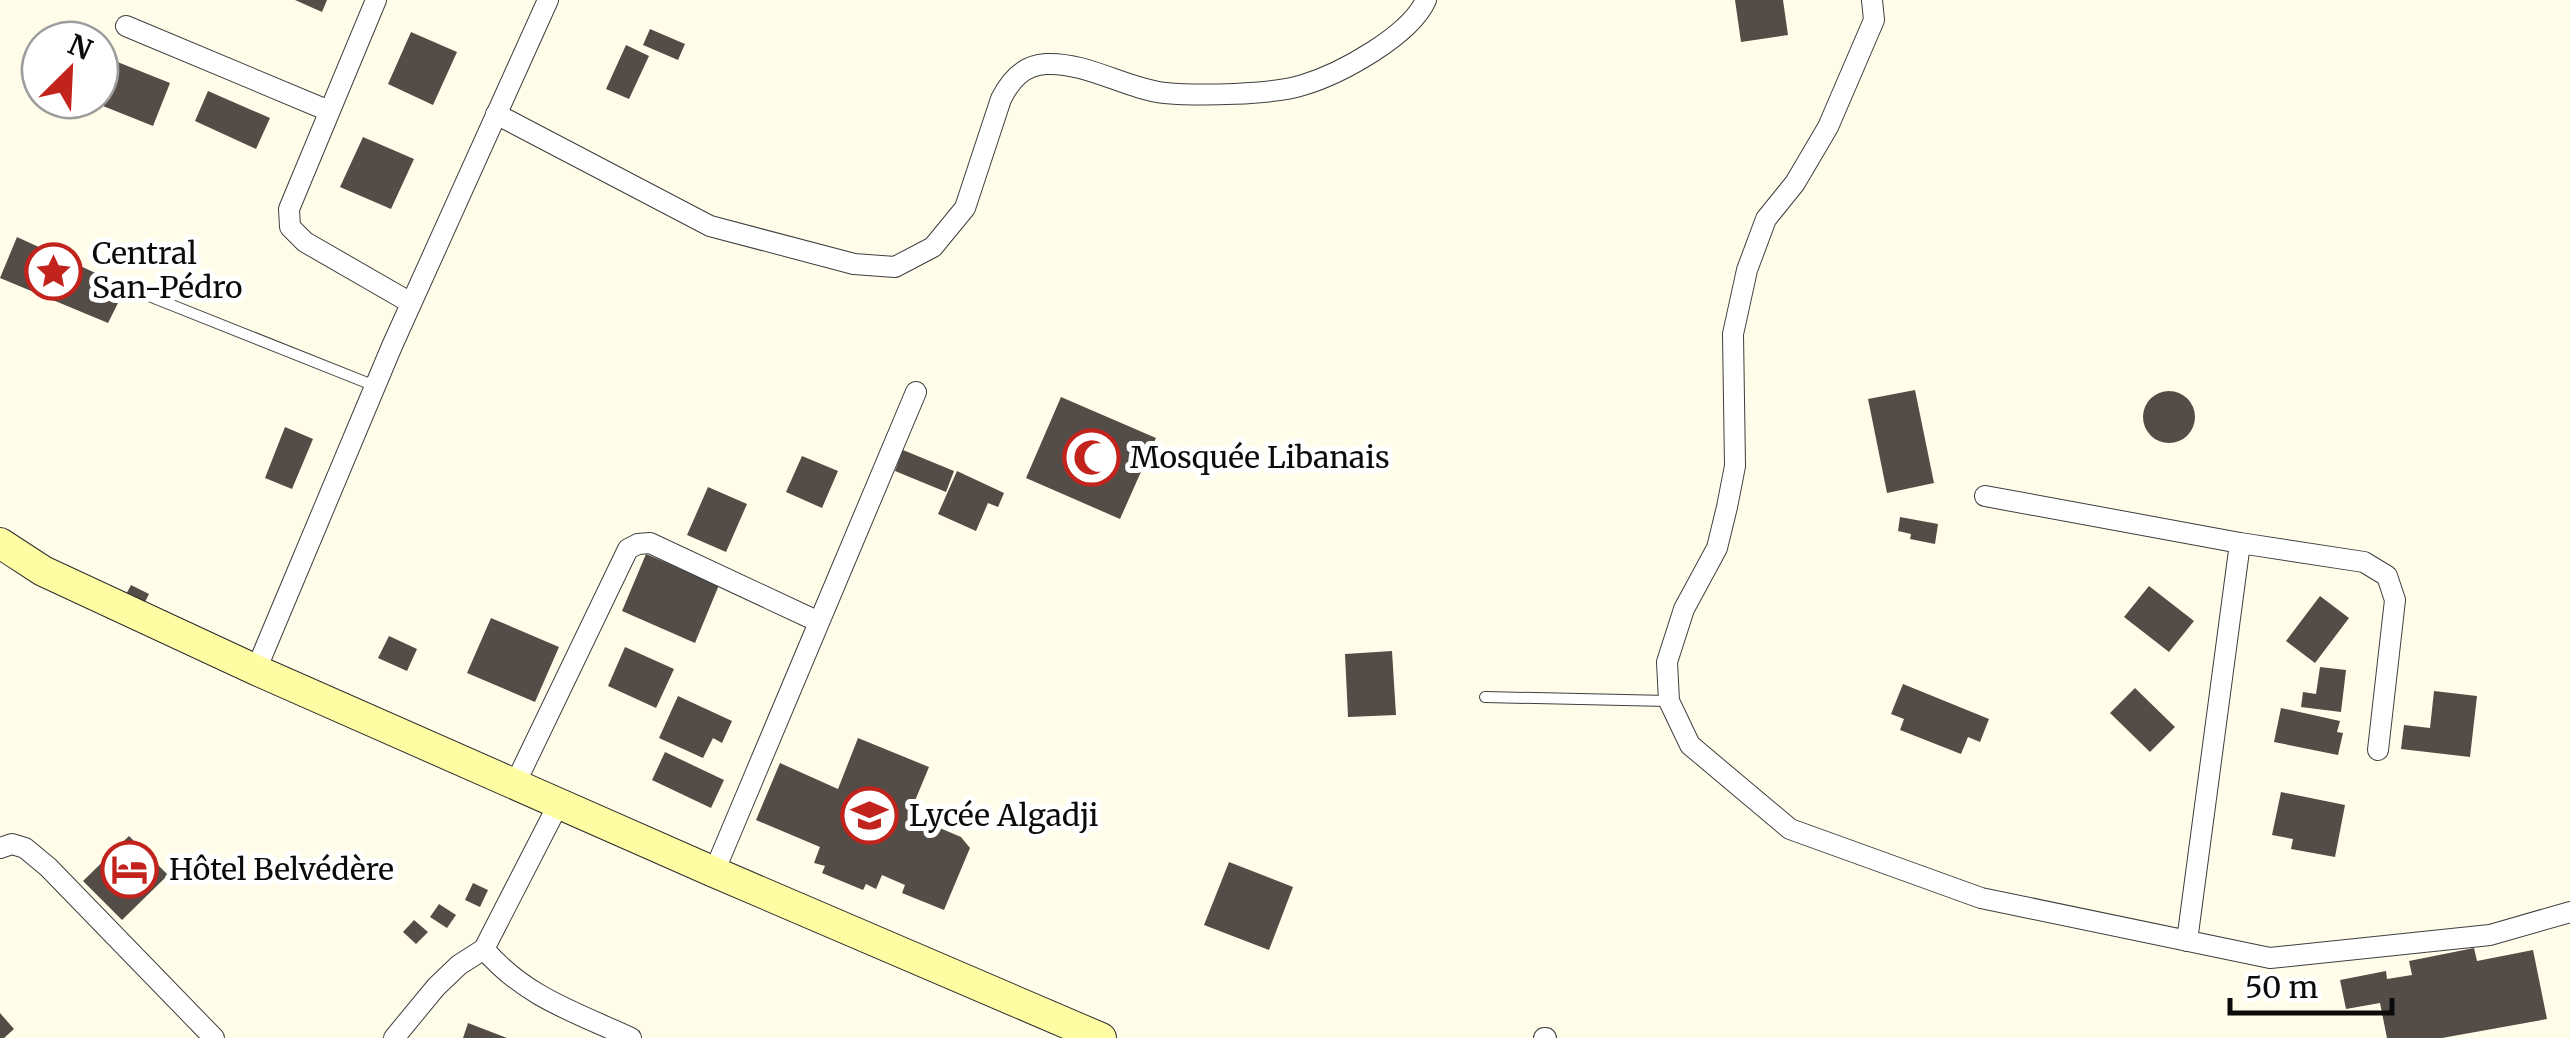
<svg xmlns="http://www.w3.org/2000/svg" width="2570" height="1038" font-family="Merriweather,serif">
<rect width="100%" height="100%" fill="#fffde9"/>
<!-- building -->
<path fill="#544d47" d="M295,0H327L322,12Z
M1735,0H1783L1788,35L1741,42Z
M650,29L685,44L678,60L643,45Z
M411,32L457,52L433,105L388,84Z
M626,45L649,56L629,99L606,89Z
M105,57L170,83L153,126L88,100H100V71Z
M208,91L270,118L256,149L195,121Z
M363,137L414,159L391,209L340,187Z
M17,237L126,287L108,323L0,278Z
M1915,390L1934,483L1887,493L1868,399Z
M2143 417a26 26 0 1 1 52 0a26 26 0 1 1-52 0Z
M1061,397L1156,438L1120,519L1026,478Z
M285,427L313,439L292,489L265,478Z
M903,450L954,471L946,492L895,471Z
M802,456L838,471L822,508L786,492Z
M957,471L1004,493L998,507L988,503L976,531L938,514Z
M708,487L747,504L726,552L687,535Z
M1900,517L1938,524L1935,544L1910,539L1911,534L1898,531Z
M646,554L719,585L695,643L622,611Z
M131,585L149,594L141,610L122,602Z
M2149,586L2194,621L2169,652L2124,617Z
M2320,596L2349,618L2315,663L2286,641Z
M491,618L559,647L535,702L467,673Z
M389,636L417,649L407,671L378,658Z
M625,647L674,669L656,708L608,686Z
M1392,651L1396,715L1348,717L1345,654Z
M2320,667L2346,670L2341,712L2301,707L2303,692L2316,694Z
M1903,684L1989,719L1980,742L1968,737L1961,754L1900,730L1904,719L1891,714Z
M2135,688L2175,727L2150,752L2110,713Z
M2434,691L2477,696L2470,757L2401,749L2404,725L2430,728Z
M678,696L732,721L722,743L713,738L703,758L659,738Z
M2281,708L2340,721L2337,732L2343,733L2338,755L2274,742Z
M858,738L929,767L909,815L961,837L970,848L944,910L902,893L905,885L882,875L876,889L866,884L863,890L822,873L825,866L814,863L820,847L756,820L780,763L838,789Z
M665,752L724,780L711,808L652,780Z
M2281,792L2345,805L2335,857L2291,849L2293,839L2272,835Z
M129,836L168,875L122,920L83,881Z
M1229,862L1293,887L1269,950L1204,925Z
M473,883L488,890L480,907L465,900Z
M439,904L456,915L447,928L430,917Z
M414,920L428,932L416,944L403,932Z
M2474,948L2477,961L2533,950L2547,1019L2442,1038H2387L2380,1003L2346,1009L2340,980L2386,971L2387,979L2412,975L2409,961Z
M0,1013L14,1029L4,1038H0Z
M468,1023L507,1038H463Z"/>
<g fill="none" stroke-linecap="round" stroke-linejoin="round">
<defs>
<path id="lane" d="M149,296L375,386
M1485,697L1668,701"/>
<path id="street" d="M376,0L289,209L290,227L305,242L411,303
M1872,0L1874,20L1828,127L1795,183L1766,219L1747,270L1733,334L1735,466L1727,507L1717,548L1684,609L1667,662L1669,701L1690,745L1790,829L1981,898L2270,958L2490,935L2570,912
M126,26L329,111
M496,114L710,226L854,264L895,267L933,247L965,208L1001,99C1011,79 1024,65 1046,64C1087,62 1126,89 1165,93C1198,96 1272,95 1303,85C1340,74 1410,36 1426,0
M1985,496L2240,543
M256,670L392,346L548,0
M515,784L628,549L638,544L650,543L819,622
M0,848L12,844L25,848L48,867L214,1038
M714,872L916,392
M2187,941L2240,543L2364,562L2387,576L2395,600L2378,750
M484,949C525,997 575,1012 631,1038
M394,1038L436,987L459,965L484,949L559,803
M1544,1038H1546"/>
<path id="secondary" d="M0,543L43,571L256,670L714,872L1101,1038"/>
</defs>
<!-- lane casing -->
<use href="#lane" stroke="#3e3e3e" stroke-width="12"/>
<!-- street casing -->
<use href="#street" stroke="#3e3e3e" stroke-width="22"/>
<!-- secondary casing -->
<use href="#secondary" stroke="#2d2d2d" stroke-width="32"/>
<!-- lane -->
<use href="#lane" stroke="#fff" stroke-width="10"/>
<!-- street -->
<use href="#street" stroke="#fff" stroke-width="20"/>
<!-- secondary -->
<use href="#secondary" stroke="#fffda4" stroke-width="30"/>
</g>
<!-- icons -->
<defs>
<symbol id="sight-ring" viewBox="-11 -11 22 22"><circle r="9.5" fill="#fff" stroke="#c2231c" stroke-width="1.5"/><path d="M0-6L1.8-2.2L6-1.7L2.9 1.2L3.7 5.4L0 3.3L-3.7 5.4L-2.9 1.2L-6-1.7L-1.8-2.2Z" fill="#c2231c"/></symbol>
<symbol id="mosque-ring" viewBox="-11 -11 22 22"><circle r="9.5" fill="#fff" stroke="#c2231c" stroke-width="1.5"/><path d="M3.5-4.9A6 6 0 1 0 3.5 4.9A5 5 0 1 1 3.5-4.9Z" fill="#c2231c"/></symbol>
<symbol id="school-ring" viewBox="-11 -11 22 22"><circle r="9.5" fill="#fff" stroke="#c2231c" stroke-width="1.5"/><path d="M0-5L7-2L0 1L-7-2ZM-4 1L0 2.5L4 1V4Q0 6-4 4Z" fill="#c2231c"/></symbol>
<symbol id="hotel-ring" viewBox="-11 -11 22 22"><circle r="9.5" fill="#fff" stroke="#c2231c" stroke-width="1.5"/><path d="M-6-4.5h1.5V1H6V5H4.5V3h-9V5H-6ZM-4 0a1.8 1.8 0 1 1 3.6 0ZM.5 0V-2.5h3Q6-2.5 6 0Z" fill="#c2231c"/></symbol>
</defs>
<g fill-rule="evenodd">
<use href="#sight-ring" x="22" y="240" width="63" height="63"/>
<use href="#mosque-ring" x="1060" y="426" width="63" height="63"/>
<use href="#school-ring" x="838" y="784" width="63" height="63"/>
<use href="#hotel-ring" x="98" y="838" width="63" height="63"/>
</g>
<g text-anchor="middle" stroke-width="10" stroke-linejoin="round" paint-order="stroke">
<!-- poi labels -->
<g font-size="30" fill="#0b0b0b" stroke="#fff" text-anchor="start">
<text x="92" y="264">Central<tspan x="92" dy="34">San-Pédro</tspan></text>
<text x="1130" y="468">Mosquée Libanais</text>
<text x="909" y="826">Lycée Algadji</text>
<text x="169" y="880">Hôtel Belvédère</text>
</g>
</g>
<!-- north arrow -->
<g transform="translate(70 70) rotate(24)"><circle r="48" fill="#ffffff" stroke="#9d9d9d" stroke-width="2.5"/>
<path d="M0-8L18 38L0 25L-18 38Z" fill="#c2231c"/>
<text y="-15" font-size="28" font-weight="bold" text-anchor="middle" fill="#0b0b0b">N</text>
</g>
<!-- scale -->
<path d="M2230 998v15h162v-15" fill="none" stroke="#0b0b0b" stroke-width="5"/>
<text x="2245" y="998" font-size="30" fill="#0b0b0b" stroke="#ffffff" stroke-width="8" paint-order="stroke">50 m</text>
</svg>
